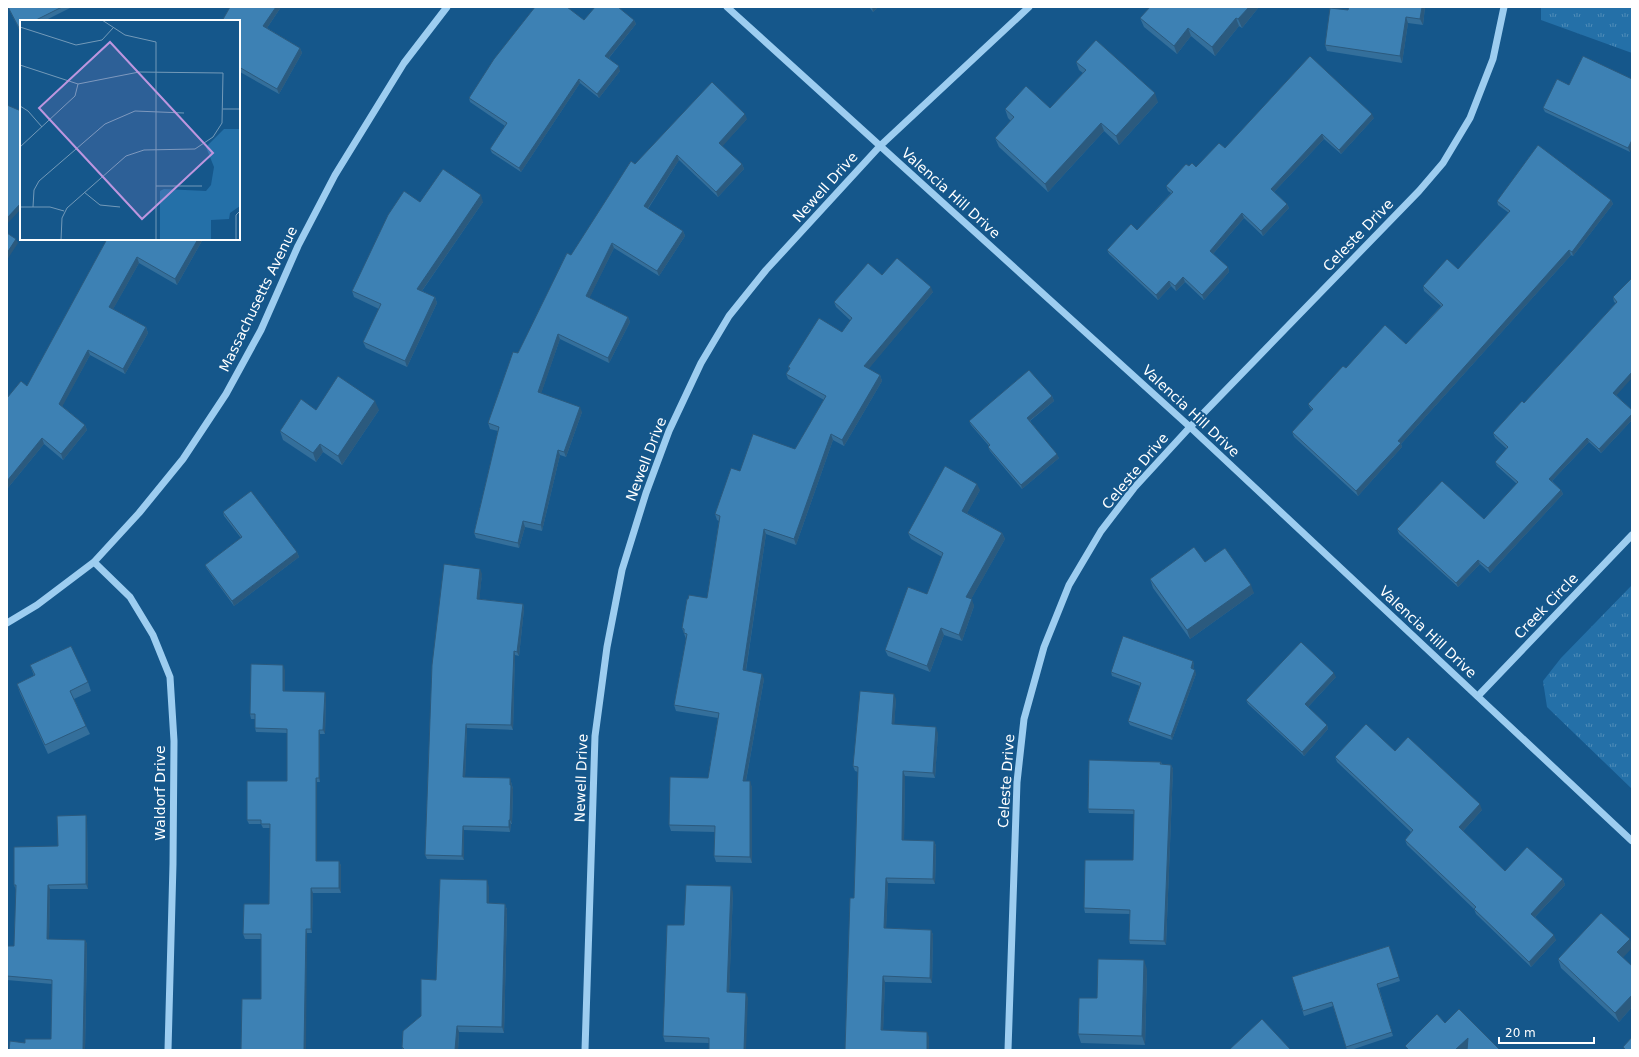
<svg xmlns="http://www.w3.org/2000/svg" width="1639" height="1057" font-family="'DejaVu Sans',sans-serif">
<defs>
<pattern id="park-tufts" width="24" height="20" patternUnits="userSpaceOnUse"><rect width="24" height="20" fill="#2470a8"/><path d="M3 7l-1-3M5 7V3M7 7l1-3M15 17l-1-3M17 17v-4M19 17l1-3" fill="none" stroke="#508db9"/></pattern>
</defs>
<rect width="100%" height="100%" fill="#15578b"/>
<!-- park -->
<path fill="url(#park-tufts)" d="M1541,7H1632V53L1541,20Z
M1632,585V789L1547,707L1543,681L1561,658Z"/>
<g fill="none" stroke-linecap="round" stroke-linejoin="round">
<!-- minor -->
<path stroke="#9dcdf0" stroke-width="7" d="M727,7L1190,427L1632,841
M94,562L130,597L153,635L170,677L174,741L173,864L168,1050
M7,623L37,605L94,562L139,513L183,459L226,394L261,330L298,246L335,175L404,63L447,7
M1478,696L1632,535
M585,1050L595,736L607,647L622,570L646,493L669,431L701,363L729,316L766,270L880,146L1029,7
M1008,1050L1017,782L1024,719L1044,647L1069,585L1101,531L1134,488L1190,427L1419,191L1443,163L1470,118L1493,59L1504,7"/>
</g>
<!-- wall -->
<path fill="#346f9b" d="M8,7H72L44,21H21V33Z
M230,7H281L267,28L300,48L302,53L279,94L240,72L239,74V21Z
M869,7H878L873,12Z
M1259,7L1242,28L1239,26L1215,56L1191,36L1177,54L1144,27L1140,18Z
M1349,7H1425L1423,25L1408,23L1402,63L1327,51L1325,45L1348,10Z
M584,20H634L636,24L609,58L620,71L599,98L580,83L521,172L492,153L490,149L505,126L470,102L469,98Z
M1076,62L1158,102L1119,145L1104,131L1048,192L999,147L995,138L1011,121L1008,118L1005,109L1050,108L1083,73L1079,70Z
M1632,79L1630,152L1545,112L1543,108L1569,85Z
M1374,118L1341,154L1324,139L1274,192L1287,204L1289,208L1263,236L1244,218L1213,254L1228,267L1229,272L1204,300L1185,282L1176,291L1171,286L1158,300L1109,254L1107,250L1137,230L1171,193L1168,191L1166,186L1189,166L1196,167L1225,148Z
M747,119L722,146L742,164L744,169L718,197L679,160L648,209L683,231L685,236L659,276L614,248L589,298L628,317L630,322L609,363L560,339L541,393L582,412L566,457L560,455L542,531L525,527L519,548L476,538L474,533L498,431L490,429L488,423L518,353L571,255L635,164Z
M1611,200L1613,204L1573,256L1571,255L1401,444L1402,447L1358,496L1294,437L1292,432L1312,410L1310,408L1308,404L1346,368L1406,344L1441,306L1424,291L1423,286L1458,269L1509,213L1498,205L1497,201Z
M420,202H483L422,291L435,297L437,303L407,367L366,348L363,342L379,309L354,297L352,291Z
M107,239H203L177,285L139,263L113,309L146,327L148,333L125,374L90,355L62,406L85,425L87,430L63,460L44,444L7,489L27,386Z
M882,275L933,292L868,369L880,375L882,381L844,446L833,440L796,545L766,534L746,671L764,679L746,781L752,787V863L716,862L714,856L715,832L671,831L669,825L708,778L718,718L676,711L674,705L686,639L682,628L707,598L719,521L717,520L715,514L740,471L795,449L824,400L788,379L786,374L789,369L788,367L842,332L851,321L836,307L834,302Z
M1632,278L1616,395L1632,410V420L1601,453L1589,442L1552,481L1561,490L1563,494L1490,573L1480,564L1458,587L1399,534L1397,529L1484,519L1517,484L1497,466L1495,462L1507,449L1495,438L1493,433L1524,403L1616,303L1614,302L1613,297Z
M1052,396L1054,401L1030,421L1059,458L1022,489L990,451L988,447L989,446L971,425L969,421Z
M316,410H379L342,465L323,452L316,462L283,440L280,431Z
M980,490L967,513L1002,533L1005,539L971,599L974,606L962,641L944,635L930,672L888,656L885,650L927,594L942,557L911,539L908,533Z
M223,512L297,552L299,557L234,606L207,569L205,565L241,538L224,516Z
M1205,562L1254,593L1190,639L1153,588L1150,579Z
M482,574L479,599L523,604L524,609L519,656L515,655L513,730L467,728L465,777L510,778L513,789L512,824H511L510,832L464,830V860L427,859L425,855Z
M1193,661L1194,666L1193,669L1196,674L1172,740L1130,725L1128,721L1140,686L1112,676L1111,672Z
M30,665L88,682L91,691L74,699L86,726L90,734L48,754L20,693L17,684L34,676Z
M285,670V691L326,696L325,734H320V782H317V861H339L341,866V893H313L312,933H307L261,999V939H245L243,934L269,904L270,828H263L261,824H249L247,820L287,781V733L256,732L255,728V719H251L250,714Z
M1336,677L1308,707L1327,725L1328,729L1304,756L1248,704L1246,700Z
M896,699L894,724L938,733L935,778L905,776L904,840L934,841L936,846L935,884L888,883L886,928L931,930L933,935L932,983L885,982L883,1030L929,1037V1050H845L854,898L858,772L855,771L853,766Z
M1395,751L1482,810L1463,831L1505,871L1563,879L1565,885L1535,917L1556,940L1531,967L1476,914L1474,909L1407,845L1405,840L1411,832L1337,762L1335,757Z
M1161,762L1162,764L1171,765L1173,769L1166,945L1130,944L1129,940L1130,914L1085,913L1084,908L1133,860L1134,814L1089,813L1088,809Z
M86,815L87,820L88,889H50L49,939L85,940L87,944L85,1050L25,1043L51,1039L52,984L7,980V946H14L16,890L14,885L58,846Z
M489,887V903L505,904L507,910L504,1033L459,1032L458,1050H403L402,1047L421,1016L436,980Z
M733,892L729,992L748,998L709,1043L665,1042L663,1036L684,925Z
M1389,946L1400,981L1379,988L1393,1036L1351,1050H1347L1333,1006L1304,1016L1292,977Z
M1623,958L1632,966V1007L1619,1022L1561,968L1558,959Z
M1147,969L1145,1045L1081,1043L1078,1034L1097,998Z"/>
<!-- shaded-wall -->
<path fill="#2b5a7e" d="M276,7H281L265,31L263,26Z
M872,7H878L873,12Z
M1249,7H1259L1242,28L1238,19Z
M1422,7H1425L1423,25L1420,19Z
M1406,17L1408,23L1402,63L1400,56Z
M1236,18L1239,26L1215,56L1212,47Z
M634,20L636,24L607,60L605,56Z
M1188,28L1191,36L1177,54L1174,46Z
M300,48L302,53L279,94L277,89Z
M619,66L620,71L599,98L597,94Z
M579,79L580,83L521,172L519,168Z
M1155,93L1158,102L1119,145L1116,136Z
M745,114L747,119L721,148L719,143Z
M1372,114L1374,118L1341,154L1339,150Z
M1101,123L1104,131L1048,192L1045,184Z
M1322,134L1324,139L1273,193L1271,189Z
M1632,140V147L1630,152L1628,148Z
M677,155L679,160L646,211L644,206Z
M742,164L744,169L718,197L716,192Z
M481,195L483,202L419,295L417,289Z
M1611,200L1613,204L1573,256L1572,252Z
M21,203V209L7,224V218Z
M1287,204L1289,208L1263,236L1261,231Z
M1242,213L1244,218L1212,255L1210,251Z
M683,231L685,236L659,276L657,271Z
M16,239L18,243L7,260V253Z
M198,239H203L177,285L175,279Z
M612,243L614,248L588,301L586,296Z
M1569,250L1571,255L1401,444L1402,447L1358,496L1356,491L1398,441Z
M137,257L139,263L111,313L109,307Z
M1228,267L1229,272L1204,300L1202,295Z
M1183,277L1185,282L1176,291L1175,286Z
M1169,281L1171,286L1158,300L1156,295Z
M931,287L933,292L866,372L864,366Z
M435,297L437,303L407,367L405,361Z
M628,317L630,322L609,363L608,358Z
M146,327L148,333L125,374L123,369Z
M558,334L560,339L540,397L538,392Z
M88,350L90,355L61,409L59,404Z
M1632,372V378L1615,397L1613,393Z
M880,375L882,381L844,446L842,440Z
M1052,396L1054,401L1028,422L1027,418Z
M375,401L379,410L342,465L338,456Z
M580,407L582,412L566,457L564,452Z
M1632,414V420L1601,453L1599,449Z
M85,425L87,430L63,460L61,454Z
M831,434L833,440L796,545L794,539Z
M42,438L44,444L7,489V481Z
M1587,438L1589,442L1550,483L1549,479Z
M320,444L323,452L316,462L313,453Z
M558,450L560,455L542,531L541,525Z
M1057,454L1059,458L1022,489L1021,485Z
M977,484L980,490L965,517L962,511Z
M1561,490L1563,494L1490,573L1488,568Z
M523,521L525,527L519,548L518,543Z
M764,529L766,534L745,676L743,670Z
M1002,533L1005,539L969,603L966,597Z
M297,552L299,557L234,606L232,601Z
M1478,560L1480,564L1458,587L1456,583Z
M480,569L482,574L479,603L477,599Z
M1251,585L1254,593L1190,639L1187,630Z
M972,599L974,606L962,641L959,635Z
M523,604L524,609L519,656L517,652Z
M941,628L944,635L930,672L927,666Z
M514,651L515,655L513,730L511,725Z
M1193,661L1194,666L1192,673L1191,668Z
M283,665L285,670V695L283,691Z
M1195,670L1196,674L1172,740L1171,736Z
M1334,673L1336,677L1306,709L1305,704Z
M762,674L764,679L745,786L743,781Z
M325,692L326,696L325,734L323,730Z
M894,694L896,699L894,729L892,724Z
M466,724L467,728L465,781L463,777Z
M1327,725L1328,729L1304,756L1302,752Z
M936,727L938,733L935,778L933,773Z
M319,730L320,734V782L319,778Z
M1171,765L1173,769L1166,945L1164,941Z
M903,771L905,776L904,845L902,840Z
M316,778L317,782V866L316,861Z
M510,778L513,789L512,824L510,820Z
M750,781L752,787V863L750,857Z
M1480,804L1482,810L1461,833L1459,827Z
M86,815L87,820L88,889L86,884Z
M509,820L511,824L510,832L509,827Z
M463,826L464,830V860L462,856Z
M934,841L936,846L935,884L933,879Z
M339,861L341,866V893L339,888Z
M886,878L888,883L886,933L884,928Z
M1563,879L1565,885L1533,919L1531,914Z
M487,880L489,887V910L487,903Z
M48,885L50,889L49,943L47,939Z
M731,886L733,892L729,998L727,992Z
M311,888L313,893L312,933L311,929Z
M505,904L507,910L504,1033L502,1027Z
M306,929L307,933L306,1050H304Z
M931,930L933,935L932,983L930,978Z
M1554,935L1556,940L1531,967L1529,962Z
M1630,939L1632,946V948L1620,961L1617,952Z
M85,940L87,944L85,1050H83Z
M1144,960L1147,969L1145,1045L1142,1036Z
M883,976L885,982L883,1035L881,1030Z
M746,993L748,998L746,1050H744Z
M1632,995V1007L1619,1022L1615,1013Z
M457,1026L459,1032L458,1050H455Z
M927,1032L929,1037V1050H927Z
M1468,1038L1467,1050H1455Z"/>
<!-- building -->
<path fill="#3d81b4" stroke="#2b5a7e" d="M8,7H62L34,21H21V28H19Z
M230,7H276L263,26L300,48L277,89L239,67V21H222Z
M535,7H567L584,20L595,7H618L634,20L605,56L619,66L597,94L579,79L519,168L490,149L507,123L469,98L494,59Z
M1150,7H1249L1238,19L1236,18L1212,47L1188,28L1174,46L1140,18Z
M1349,7H1422L1420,19L1406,17L1400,56L1325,45L1330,8L1348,10Z
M1096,40L1155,93L1116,136L1101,123L1045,184L995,138L1014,117L1005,109L1026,86L1050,108L1086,70L1076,62Z
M1310,56L1372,114L1339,150L1322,134L1271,189L1287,204L1261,231L1242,213L1210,251L1228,267L1202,295L1183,277L1175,286L1169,281L1156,295L1107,250L1131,224L1137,230L1173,192L1166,186L1186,164L1189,166L1192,163L1196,167L1219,143L1225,148Z
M1583,56L1632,79V140L1628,148L1543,108L1557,79L1569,85Z
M712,82L745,114L719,143L742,164L716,192L677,155L644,206L683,231L657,271L612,243L586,296L628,317L608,358L558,334L538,392L580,407L564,452L558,450L541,525L523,521L518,543L474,533L499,427L488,423L513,352L518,353L567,253L571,255L631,161L635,164Z
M7,105L21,111V203L7,218Z
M1538,145L1611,200L1572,252L1569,250L1398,441L1401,443L1356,491L1292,432L1313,409L1308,404L1343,366L1346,368L1385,325L1406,344L1443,305L1423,286L1447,259L1458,269L1510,211L1497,201Z
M443,169L481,195L417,289L435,297L405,361L363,342L381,304L352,291L388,215L404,191L420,202Z
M7,233L16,239L7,253Z
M107,239H198L175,279L137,257L109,307L146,327L123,369L88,350L59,404L85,425L61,454L42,438L7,481V398L21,381L27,386Z
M897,258L931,287L864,366L880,375L842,440L831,434L794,539L764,529L743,670L762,674L743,781H750V857L714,856L715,826L669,825L670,777L708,778L719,713L674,705L687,634L684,633V629L682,628L687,599H688L689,595L707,598L720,516L715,514L731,468L740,471L753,434L795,449L826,396L786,374L790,368L788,367L819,318L842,332L852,318L834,302L868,263L882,275Z
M1632,278V372L1613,393L1632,410V414L1599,449L1587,438L1549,479L1561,490L1488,568L1478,560L1456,583L1397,529L1442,481L1484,519L1518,482L1495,462L1508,447L1493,433L1522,401L1524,403L1617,302L1613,297Z
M1029,370L1052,396L1027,418L1057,454L1021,485L988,447L990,445L969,421Z
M338,376L375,401L338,456L320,444L313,453L280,431L301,399L316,410Z
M945,466L977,484L962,511L1002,533L966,597L972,599L959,635L941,628L927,666L885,650L908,587L927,594L943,553L908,533Z
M251,491L297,552L232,601L205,565L242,537L223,512Z
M1194,547L1205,562L1225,548L1251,585L1187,630L1150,579Z
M444,564L480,569L477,599L523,604L517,652L514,651L511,725L466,724L463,777L510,778V785H511L510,820H509V827L463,826L462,856L425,855L432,665Z
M1123,636L1193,661L1191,668L1195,670L1171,736L1128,721L1141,683L1111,672Z
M1301,642L1334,673L1305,704L1327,725L1302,752L1246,700Z
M71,646L88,682L70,691L86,726L45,745L17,684L35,675L30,665Z
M251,664L283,665V691L325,692L323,730H319V778H316V861H339V888H311V929H306L304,1050H241L242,999H261V934H243L244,904H269L270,824H261V820H247V781H287V729L255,728V714H250Z
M860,691L894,694L892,724L936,727L933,773L903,771L902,840L934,841L933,879L886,878L884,928L931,930L930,978L883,976L881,1030L927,1032V1050H845L850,898H854L858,767L853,766Z
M1366,724L1395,751L1408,737L1480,804L1459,827L1505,871L1527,847L1563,879L1531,914L1554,935L1529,962L1474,909L1476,907L1405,840L1413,830L1335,757Z
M1089,760L1161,762L1160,764L1171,765L1164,941L1129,940L1130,910L1084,908L1085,860H1133L1134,810L1088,809Z
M86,815V884L48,885L47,939L85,940L83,1050H9L10,1041L25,1043V1039H51L52,980L7,976V946H14L16,885H14V847L58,846L57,816Z
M440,879L487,880V903L505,904L502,1027L457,1026L455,1050H405L402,1047L403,1031L421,1016V979L436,980Z
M686,885L731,886L727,992L746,993L744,1050H709V1038L663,1036L667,925H684Z
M1601,913L1630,939L1617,952L1632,966V995L1615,1013L1558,959Z
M1389,946L1399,977L1377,984L1392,1032L1346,1047L1332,1002L1303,1011L1292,977Z
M1098,959L1144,960L1142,1036L1078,1034L1079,998H1097Z
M1459,1009L1500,1050H1467L1468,1038L1455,1050H1409L1405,1046L1437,1014L1445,1023Z
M1262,1019L1291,1050H1229Z
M1632,1037V1050H1626L1623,1047Z"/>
<g text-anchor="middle" stroke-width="4" stroke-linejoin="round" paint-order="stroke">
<!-- street labels -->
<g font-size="14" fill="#fff" stroke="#15578b">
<text transform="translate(825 187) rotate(-48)" y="5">Newell Drive</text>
<text transform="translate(951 193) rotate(42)" y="5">Valencia Hill Drive</text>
<text transform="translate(1358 235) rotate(-46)" y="5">Celeste Drive</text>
<text transform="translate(258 299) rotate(-64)" y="5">Massachusetts Avenue</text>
<text transform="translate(1191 411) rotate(43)" y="5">Valencia Hill Drive</text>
<text transform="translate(646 459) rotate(-69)" y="5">Newell Drive</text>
<text transform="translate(1135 471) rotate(-50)" y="5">Celeste Drive</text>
<text transform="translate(1546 606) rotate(-46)" y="5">Creek Circle</text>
<text transform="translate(1428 632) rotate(43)" y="5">Valencia Hill Drive</text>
<text transform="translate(581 778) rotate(-88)" y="5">Newell Drive</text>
<text transform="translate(1006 781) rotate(-86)" y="5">Celeste Drive</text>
<text transform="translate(160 793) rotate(-90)" y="5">Waldorf Drive</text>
</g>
</g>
<!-- overview -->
<g transform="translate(20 20)">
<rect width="220" height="220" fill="#15578b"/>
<path d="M204,109H220V186L210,193L209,199L191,200V220H140V171L144,169L186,171L191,165L194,147L186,127Z" fill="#2470a8"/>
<path fill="none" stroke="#739ab9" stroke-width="1" d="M82,0L105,15L136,22V220M0,7L56,25L82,20L93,8M0,45L58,64L119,52L203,53L202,103L193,117L175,129L124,130L106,136L47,188L42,198L41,220M0,86L8,91L22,107M203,89H220M0,127L55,76L58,64M136,166H182M64,172L80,185L100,187M0,187H30L44,191M13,187L14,170L19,161L85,104L115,91L164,93M216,220V195L220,191"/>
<path fill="#bd96df" fill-opacity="0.15" stroke="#bd96df" stroke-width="2" d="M90,22L193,133L122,199L19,88Z"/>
<rect width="220" height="220" fill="none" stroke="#fff" stroke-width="2"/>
</g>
<!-- border -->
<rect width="1639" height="1057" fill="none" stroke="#ffffff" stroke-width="16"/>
<!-- scale -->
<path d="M1499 1037v6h95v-6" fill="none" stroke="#ffffff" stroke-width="2"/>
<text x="1505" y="1037" font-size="12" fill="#ffffff" stroke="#15578b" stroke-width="3" paint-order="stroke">20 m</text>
</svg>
